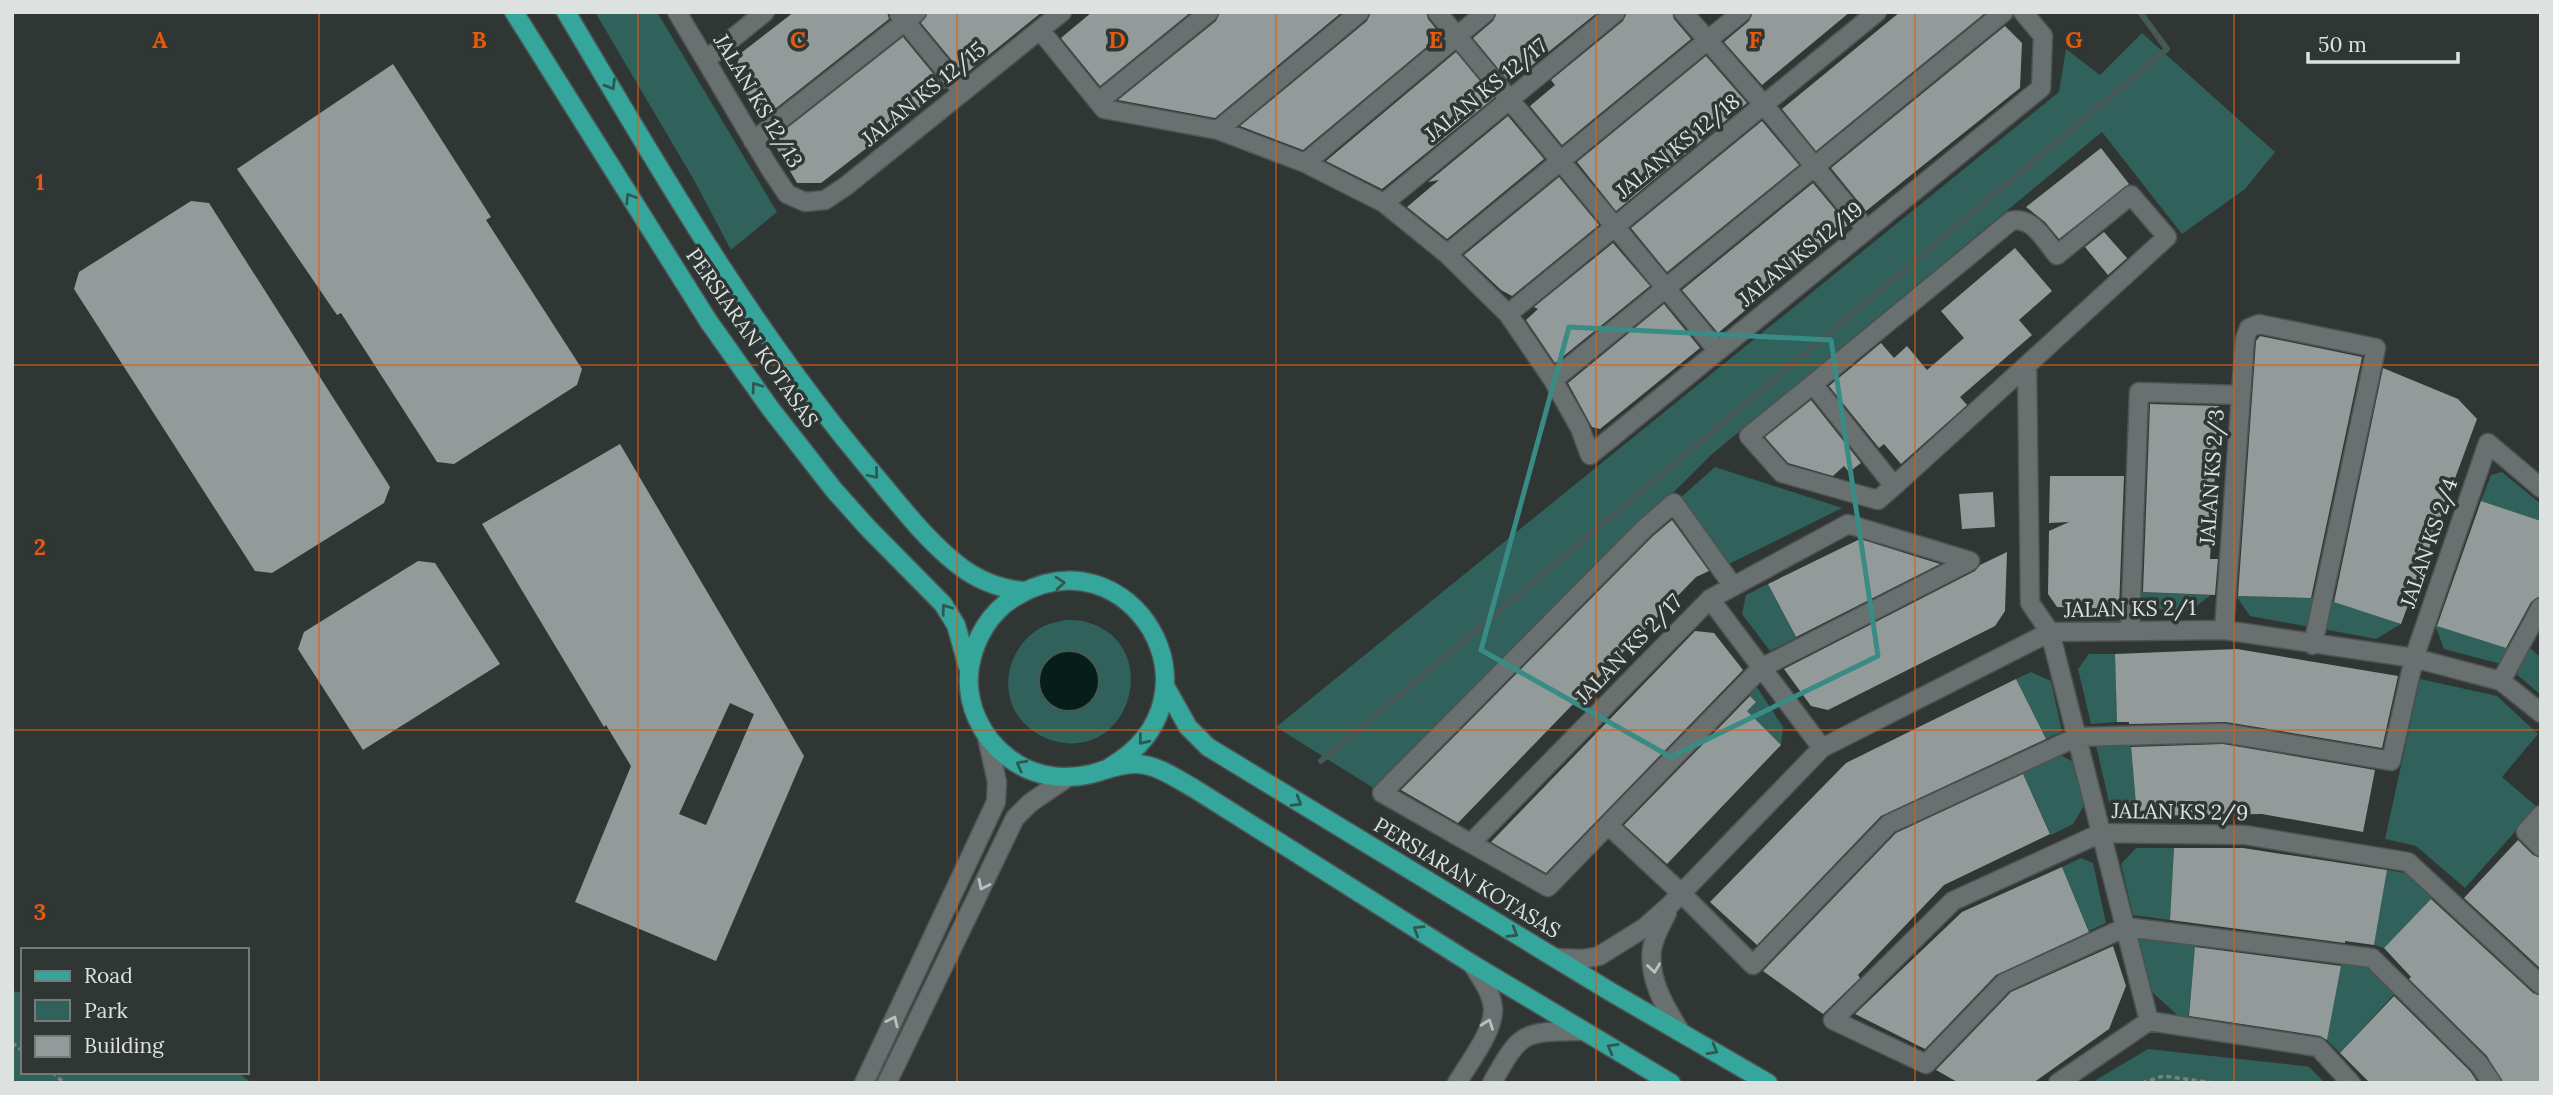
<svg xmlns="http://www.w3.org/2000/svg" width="2553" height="1095" font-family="Lora,serif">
<rect width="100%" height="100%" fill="#2f3634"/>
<!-- green -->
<path fill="#30615a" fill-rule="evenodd" d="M595,12H657L777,212L731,250L694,180Z
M2142,33L2275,152L2245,189L2182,234L2102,132L1711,455L1375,789L1276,727L2059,92L2066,49L2100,75Z
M1715,467L1842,508L1729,564L1679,499Z
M2502,472L2541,504V521L2481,501L2491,475Z
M1768,584L1796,638L1770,651L1742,614L1746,595Z
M2140,592L2211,595L2191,610L2139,609Z
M2236,596L2316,598L2310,627L2250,616Z
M2329,600L2401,624L2376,639L2323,629Z
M1065,620C1072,620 1080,620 1086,622C1164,643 1132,762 1054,741C1038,736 1025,727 1016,713C998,682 1013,641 1044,626C1050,623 1058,622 1065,620ZM1051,657L1089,659C1099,671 1101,681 1095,695L1063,710C1038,701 1033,677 1051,657Z
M2435,625L2509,649L2501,664L2444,649Z
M2528,646L2541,658V695L2514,672Z
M2089,654H2115L2117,722L2091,724L2078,669Z
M2031,672L2051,681L2062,732L2046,739L2016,679Z
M2420,679L2497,696L2538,734L2502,777L2537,807L2465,888L2416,846L2385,839Z
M1755,684L1783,727L1781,745L1747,711L1756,702L1747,693Z
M2130,740L2137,816L2109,802L2095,741Z
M2056,753L2074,762L2085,804L2073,824L2051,835L2021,770Z
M2136,848H2174L2170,920L2133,915L2121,864Z
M2081,858L2093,863L2106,923L2089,931L2062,867Z
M2387,870L2405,873L2432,898L2384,948L2374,945Z
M2138,936L2196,942L2188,1021H2184L2152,992Z
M2342,960L2369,964L2397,991L2340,1053L2327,1040Z
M12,991L23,993V1072H237L252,1083H17L12,1078Z
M2148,1049L2304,1066L2309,1067L2325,1083H2091Z"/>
<!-- water -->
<path fill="#051e1a" stroke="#465956" stroke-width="2" d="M1039 681a30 30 0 1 1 60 0a30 30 0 1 1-60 0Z"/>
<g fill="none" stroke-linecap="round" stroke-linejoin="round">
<!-- stream -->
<path stroke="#465956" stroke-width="6" d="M1321,761L2167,49L2140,12"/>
</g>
<!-- building -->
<path fill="#929b99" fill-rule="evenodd" d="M794,12H887L889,19L761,120L734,73L741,53Z
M928,12H1042L964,75L921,23Z
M1092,12H1191L1100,86L1061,38Z
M1220,12H1342L1215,118L1118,100L1216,21Z
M1371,12H1426L1428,19L1441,35L1303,150L1240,126L1367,21Z
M1497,12H1598L1510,83L1473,38L1493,21Z
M1627,12H1672L1674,19L1691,39L1562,145L1530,106L1555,85L1551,80L1623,21Z
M1753,12H1850L1762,85L1724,42L1749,21Z
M1900,12L1985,13L1816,151L1782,109Z
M2005,26L2022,43L2020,88L1866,211L1831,168Z
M903,37L945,88L821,183H797L772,140Z
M1456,52L1494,98L1382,189L1326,161Z
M1706,56L1747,103L1616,211L1577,162Z
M393,64L491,217L486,220L582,369L577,385L454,464L437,462L341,313L337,315L237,169Z
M1508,116L1544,159L1447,239L1407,207L1439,180L1428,182Z
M1762,121L1799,165L1667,272L1631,228Z
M2101,148L2129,184L2059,239L2045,222L2026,207Z
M1559,177L1599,225L1512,296L1501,290L1464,255Z
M1813,183L1848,225L1718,333L1682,290Z
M191,201L209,203L390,487L384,503L272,573L255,571L74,289L79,272Z
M2104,232L2127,258L2108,275L2085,247Z
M1613,243L1650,286L1555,363L1526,320L1538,309L1534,307Z
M2015,248L2052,291L2019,320L2032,335L1960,397L1967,405L1901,464L1884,444L1879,448L1829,386L1881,343L1894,358L1907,346L1927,370L1964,338L1941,311Z
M1664,304L1700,348L1600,429L1592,427L1568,383Z
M2260,336L2362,357L2311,598L2238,596L2256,341Z
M2383,368L2458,399L2477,419L2401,624L2334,602Z
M1811,400L1861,463L1849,472L1844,466L1833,476L1788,463L1765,437Z
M2150,404L2219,406L2210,559H2218L2215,595L2143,592Z
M620,444L804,756L716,961L575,902L631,766L606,725L604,727L482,524ZM730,703L754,714L706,825L679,814Z
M2050,476H2124L2119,609L2057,607L2048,594L2049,531L2069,522L2049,523Z
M1993,492L1995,527L1962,529L1959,494Z
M2481,501L2541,521V596L2531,602L2506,648L2437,626Z
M1672,520L1709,571L1696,577L1458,823L1401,790L1653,536Z
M1860,539L1940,564L1796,637L1768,584Z
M2007,552L2005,611L1995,626L1828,710L1811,706L1784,669L1975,571L1980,565Z
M418,561L435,563L500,664L363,750L298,649L304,632Z
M1695,631L1714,633L1743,670L1546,873L1491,842Z
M2237,649L2398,676L2382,748L2226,722L2129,724V722H2117L2115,654Z
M2016,679L2046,739L1881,816L1757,945L1710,902L1846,763Z
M1750,696L1756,702L1747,711L1781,745L1667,864L1624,825Z
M2223,744L2375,770L2363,832L2262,814L2137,816L2131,747Z
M2023,774L2050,834L1944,885L1858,975L1860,978L1823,1014L1763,971L1896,833Z
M2518,840L2533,855L2541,858V969L2464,898Z
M2174,848H2243L2387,870L2374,945L2345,941V943L2170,920Z
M2062,867L2089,932L1996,975L1925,1049L1855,1014L1962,912Z
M2431,899L2533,993L2541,996V1083H2503L2487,1056L2409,979L2411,977L2384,948Z
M2113,946L2126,986L2109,1029L2033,1083H1959L1936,1070L2011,992Z
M2195,947L2341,966L2327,1040L2320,1036L2189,1016Z
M2394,996L2470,1071L2478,1083H2370L2340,1053Z"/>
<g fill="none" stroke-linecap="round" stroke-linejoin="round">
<defs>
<path id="minor" d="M677,12L769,167L787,194L805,202L825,200L846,186L1062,12
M1437,12L1718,351
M1683,12L1764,105L1866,229
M899,14L963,92
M1040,30L1104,109L1218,130L1305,163L1384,203L1447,254L1508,314L1553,380L1580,428L1590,455L2041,88L2043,36L2023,12
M706,60L765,12
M1098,102L1209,12
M1218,130L1360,12
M753,141L917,12
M1305,163L1486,12
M1384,203L1616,12
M1447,254L1742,12
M1508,314L1877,12
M2027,365L1894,486L1813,384L2011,221C2033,216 2044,240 2057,255L2131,195L2167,237L2027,365L2030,603L2050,632L2149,1021
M1553,380L2004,12
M1813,384L1749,436L1782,473L1878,500L1894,486
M1733,586L1674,503L1645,528L1382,793L1548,887L1608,825L1681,893L1753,965L1889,824L2077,737L2224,733L2391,761L2414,658L2488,443L2541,488
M1710,599L1822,748
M2224,630L2245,339L2249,328L2259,324L2376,348L2313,645
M2130,631L2139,392L2241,395
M2501,681L2541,607
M2541,815L2526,832L2541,847
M1471,843L1710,599L1848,524L1970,561L1761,668L1608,825
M1667,913C1661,925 1654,937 1652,949C1648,979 1665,1007 1680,1031
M1555,958L1582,959L1599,956L1644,928L1671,904L1822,748L2050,632L2224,630L2414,658L2501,681L2541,713
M864,1083L996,802L997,782L987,737
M887,1083L1015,818L1030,803L1068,777
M1457,1083C1468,1064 1494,1031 1493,1009C1492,992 1480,977 1472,964
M1492,1083C1521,1031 1522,1032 1581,1031
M2058,1083L2149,1021L2318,1047L2351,1083
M2492,1083L2479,1064L2372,958L2126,927L2004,983L1926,1064L1833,1020L1953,901L2101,833L2245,835L2408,862L2541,985"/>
<path id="major" d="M514,12L709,322L770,408L834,490L868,528L943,604L956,625L968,667
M566,12C659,168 750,327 867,466C895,499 923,537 957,564C977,580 999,589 1025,591
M1165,686L1188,727L1208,747L1611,992L1768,1083
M1110,767C1232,696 1129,528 1015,597C990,612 975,638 970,666C964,702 981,738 1010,759C1033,776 1063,781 1091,774C1106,770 1121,763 1137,764C1158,765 1177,779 1195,789L1472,964L1671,1083"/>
</defs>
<!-- minor casing -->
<use href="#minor" stroke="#4e5453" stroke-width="21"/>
<!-- major casing -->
<use href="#major" stroke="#4e5453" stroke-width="21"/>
<!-- path -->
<path stroke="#7b817f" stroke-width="3.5" stroke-dasharray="5 3.5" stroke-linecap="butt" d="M12,1043L23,1051
M52,1072L64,1083
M2142,1083L2163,1076L2214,1083"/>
<!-- minor -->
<use href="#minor" stroke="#697170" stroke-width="18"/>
<!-- major -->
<use href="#major" stroke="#34a69b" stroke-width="18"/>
</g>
<!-- one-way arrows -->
<defs><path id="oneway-chevron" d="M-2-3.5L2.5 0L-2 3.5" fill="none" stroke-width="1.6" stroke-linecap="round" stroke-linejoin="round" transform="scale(1.75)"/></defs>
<g stroke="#305853">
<use href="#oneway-chevron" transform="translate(611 85) rotate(59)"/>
<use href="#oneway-chevron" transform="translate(630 198) rotate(-122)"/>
<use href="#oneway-chevron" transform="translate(756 387) rotate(-126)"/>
<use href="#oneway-chevron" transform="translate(874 474) rotate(50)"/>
<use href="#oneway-chevron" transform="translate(1060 583) rotate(-4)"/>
<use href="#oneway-chevron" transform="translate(946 609) rotate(-126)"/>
<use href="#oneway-chevron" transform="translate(1143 740) rotate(129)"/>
<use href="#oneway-chevron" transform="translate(1021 765) rotate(-152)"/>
<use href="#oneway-chevron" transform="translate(1297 802) rotate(31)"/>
<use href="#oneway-chevron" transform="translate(1418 930) rotate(-148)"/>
<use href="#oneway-chevron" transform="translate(1513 933) rotate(31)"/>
<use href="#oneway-chevron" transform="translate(1612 1048) rotate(-150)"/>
<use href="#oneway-chevron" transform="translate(1713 1050) rotate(30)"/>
</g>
<g stroke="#bac0bf">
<use href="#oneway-chevron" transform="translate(983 885) rotate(116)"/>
<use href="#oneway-chevron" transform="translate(1654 968) rotate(82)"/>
<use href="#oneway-chevron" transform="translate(893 1021) rotate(-65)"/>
<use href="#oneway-chevron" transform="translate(1488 1024) rotate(-70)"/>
</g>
<!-- marked area -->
<path fill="none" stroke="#388c85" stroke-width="5" stroke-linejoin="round" d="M1569,327L1831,340L1878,656L1671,757L1481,650Z"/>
<!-- grid -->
<path fill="none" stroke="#e8590c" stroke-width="2" stroke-opacity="0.55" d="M319,12V1083M638,12V1083M957,12V1083M1276,12V1083M1596,12V1083M1915,12V1083M2234,12V1083M12,365H2541M12,730H2541"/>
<g text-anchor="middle" stroke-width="7" stroke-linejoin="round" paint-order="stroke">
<!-- street labels -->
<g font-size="21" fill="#dde2e1" stroke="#2f3634">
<text transform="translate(1486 90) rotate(-39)" y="7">JALAN KS 12/17</text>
<text transform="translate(924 94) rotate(-39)" y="7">JALAN KS 12/15</text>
<text transform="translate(758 101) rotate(59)" y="7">JALAN KS 12/13</text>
<text transform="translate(1678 146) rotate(-39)" y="7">JALAN KS 12/18</text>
<text transform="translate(1801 254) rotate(-39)" y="7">JALAN KS 12/19</text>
<text transform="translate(752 338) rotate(55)" y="7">PERSIARAN KOTASAS</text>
<text transform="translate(2212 477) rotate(-86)" y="7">JALAN KS 2/3</text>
<text transform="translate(2429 543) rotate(-71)" y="7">JALAN KS 2/4</text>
<text transform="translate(2130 609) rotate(-1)" y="7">JALAN KS 2/1</text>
<text transform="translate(1629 649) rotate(-46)" y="7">JALAN KS 2/17</text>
<text transform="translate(2180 812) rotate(1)" y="7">JALAN KS 2/9</text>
<text transform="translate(1467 878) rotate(31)" y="7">PERSIARAN KOTASAS</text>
</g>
</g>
<g font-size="23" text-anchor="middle" font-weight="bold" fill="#e8590c" stroke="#2f3634" stroke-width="7" stroke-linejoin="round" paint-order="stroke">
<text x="160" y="48">A</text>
<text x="479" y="48">B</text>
<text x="798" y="48">C</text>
<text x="1117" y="48">D</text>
<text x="1436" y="48">E</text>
<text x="1755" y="48">F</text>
<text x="2074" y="48">G</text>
<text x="40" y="190">1</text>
<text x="40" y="555">2</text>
<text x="40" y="920">3</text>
</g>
<!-- border -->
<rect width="2553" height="1095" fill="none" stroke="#dde2e1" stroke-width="28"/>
<!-- legend -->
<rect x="21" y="948" width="228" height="126" fill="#2f3634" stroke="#757b79" stroke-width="2"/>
<rect x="35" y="971" width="35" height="10" fill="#34a69b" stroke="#757b79" stroke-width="2"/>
<text x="84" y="983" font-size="21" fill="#dde2e1">Road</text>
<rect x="35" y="1000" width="35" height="21" fill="#30615a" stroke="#757b79" stroke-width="2"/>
<text x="84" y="1018" font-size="21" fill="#dde2e1">Park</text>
<rect x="35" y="1036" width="35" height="21" fill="#929b99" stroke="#757b79" stroke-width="2"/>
<text x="84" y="1053" font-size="21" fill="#dde2e1">Building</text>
<!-- scale -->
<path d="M2308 52v10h150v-10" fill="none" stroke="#dde2e1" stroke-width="3.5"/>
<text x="2318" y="52" font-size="21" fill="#dde2e1" stroke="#2f3634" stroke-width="5" paint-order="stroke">50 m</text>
</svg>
